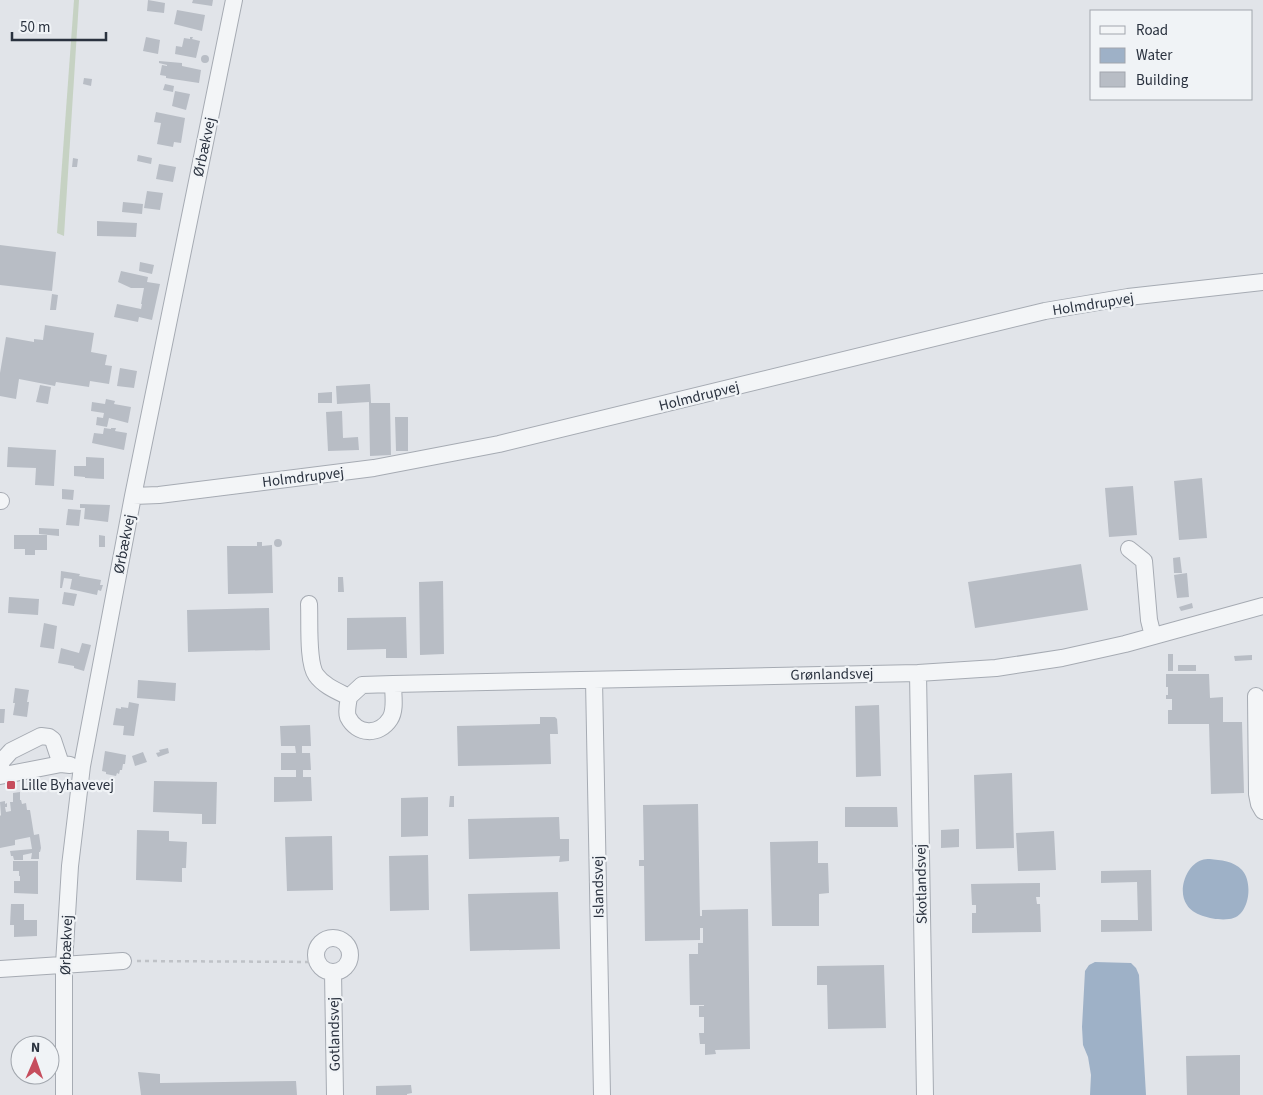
<svg xmlns="http://www.w3.org/2000/svg" width="1263" height="1095" font-family="'Source Sans 3',sans-serif">
<rect width="100%" height="100%" fill="#e1e4e9"/>
<!-- green -->
<path fill="#c6d2c3" d="M74,0H79L64,236L57,233Z"/>
<!-- water -->
<path fill="#9eb1c7" d="M1210,859C1220,860 1234,861 1242,870C1254,883 1249,918 1229,919C1217,921 1193,916 1187,905C1177,891 1186,865 1202,860C1204,859 1207,859 1210,859Z
M1095,962L1131,963L1136,968L1139,975L1146,1095H1090L1091,1075L1088,1057L1083,1045L1082,1027L1085,971L1089,965Z"/>
<!-- building -->
<path fill="#b8bdc5" d="M148,0L165,3L164,13L147,11Z
M193,0H213L212,6L192,3Z
M177,10L205,15L202,31L174,24Z
M146,37L160,40L158,54L143,51Z
M190,37H193L192,39L200,41L196,58L175,54L176,46L182,47L184,38L190,39Z
M201 59a4 4 0 1 1 8 0a4 4 0 1 1-8 0Z
M159,61L182,63V66L201,70L199,83L166,78V76L160,75L162,65L167,66V65L159,63Z
M84,78L92,79L91,86L83,84Z
M165,84L174,86L173,92L163,90Z
M175,91L190,94L186,110L172,106Z
M156,112L185,118L181,143L174,142L173,147L157,144L161,123L154,122Z
M138,155L152,158L151,164L137,161Z
M73,158L78,159L77,167H72Z
M159,164L176,167L173,182L156,179Z
M147,191L163,193L160,210L144,208Z
M123,202L143,204L142,214L122,212Z
M97,221L137,223L136,237L97,236Z
M0,245L56,252L52,291L0,285Z
M140,262L154,265L152,274L139,271Z
M121,271L148,277L147,282L160,284L152,320L139,317L138,322L114,317L117,304L141,309L142,304H141L144,288H131L118,282Z
M52,294L58,295L56,310H50Z
M45,325L94,333L91,352L107,355L105,365L112,366L109,384L90,381L89,387L56,382L55,386L19,379L16,399L0,396V373L6,337L34,342V339L43,340Z
M120,368L137,371L134,388L117,386Z
M370,384L371,403H390L391,455L370,456L369,402L337,404L336,386Z
M40,385L51,387L48,404L36,402Z
M332,392V403H318V393Z
M106,399L115,401L114,404L131,407L128,423L109,418L107,427L96,425L97,417L103,418L104,413L91,411L92,402L105,404Z
M342,411L343,438L358,437L359,450L328,451L326,412Z
M395,417H408V451H396Z
M104,428L111,429V428H116L115,431L127,433L124,450L92,443L94,433L103,434Z
M8,447L56,450L54,486L35,485L36,468L7,467Z
M86,457L104,458V479L85,478V477L74,476V466H86Z
M1202,478L1207,538L1179,540L1174,481Z
M1133,486L1137,535L1109,537L1105,488Z
M62,489L74,490L73,500L62,499Z
M80,504L110,505L108,522L84,519L85,508H80Z
M68,509L81,510L79,526L66,525Z
M39,528L59,529V536L39,534Z
M14,535H47V550H35V555H25V549H14Z
M99,535L105,536V547H99Z
M274 543a4 4 0 1 1 8 0a4 4 0 1 1-8 0Z
M257,542H262V546L272,545L273,593L228,594L227,546H257Z
M1180,557L1182,573H1174L1173,558Z
M1081,564L1088,610L975,628L968,582Z
M61,571L80,574L79,576L101,580L100,585H103L101,591L98,590L97,595L70,589L72,579L64,578L62,588H60Z
M1187,573L1189,597L1177,598L1174,575Z
M338,577H343L344,592H338Z
M443,581L444,654L420,655L419,582Z
M64,592L77,594L74,606L62,604Z
M9,597L39,599L38,615L8,613Z
M1192,603L1193,608L1181,611L1179,607Z
M269,608L270,650L188,652L187,610Z
M406,617L407,658H386V649L347,650V618Z
M44,623L57,626L54,649L40,647Z
M82,643L91,645L84,671L74,668V666L58,663L61,648L79,653Z
M1168,654H1173V671H1168Z
M1252,655V660L1235,661L1234,656Z
M1178,665H1196V671H1178Z
M1166,674H1209L1210,698L1223,697V722H1242L1244,793L1211,794L1209,724H1168V710H1172V699H1166V695H1168V687H1166Z
M138,680L176,683L175,701L137,698Z
M15,688L29,690L27,702H29L27,717L13,715L15,703H13Z
M129,702L139,704L134,736L123,735L124,726L113,725L116,708L121,709V707L128,708Z
M879,705L881,776L856,777L855,706Z
M0,709H5L4,723H0Z
M540,717H555L557,719L558,734H550L551,764L458,766L457,726L540,724Z
M310,725L311,746H302V753H310L311,770H303V777H311L312,801L274,802V777H296V770H281V753H296L295,746H281L280,726Z
M168,748L169,753L158,757L156,753L160,752L159,750Z
M105,751L126,755L125,764H123L122,770H120L119,774L117,773L116,776L106,774V772L102,771Z
M143,752L147,762L135,766L132,756Z
M1012,773L1014,848L976,849L974,775Z
M154,781L217,782L216,824H202V814L153,812Z
M20,792V800H21L22,804L26,803L27,810H30L34,835L39,834L41,848L40,852H39V859H31L32,853L23,855V860H14L13,856H11L10,851L32,849L30,837L15,840V845L0,848V816L1,815L0,802L5,801V804L7,803V807H5L6,812L11,811L10,802H13V793Z
M450,796H454V807H449Z
M428,797V836L401,837V798Z
M698,804L700,916H702V910L748,909L750,1049L715,1050L716,1054L705,1055V1044H700L699,1033H704V1017H699V1006H704V1005H690L689,954H698V943H703V928H700V940L645,941L644,866H639V860H644L643,805Z
M845,807H897L898,827H845Z
M559,817L560,839H569V861L559,862L560,856L469,859L468,819Z
M959,829V847L941,848V830Z
M137,830L169,831V841L187,842L186,868H182V882L136,880Z
M1054,831L1056,870L1018,871L1016,833Z
M332,836L333,890L287,891L285,837Z
M818,841V863H828L829,893L819,894V926H772L770,842Z
M428,855L429,910L390,911L389,856Z
M13,861H38V894L14,893V881H20V876H19V871H13Z
M1151,870L1152,931L1101,932V920H1138L1137,882L1101,883V871Z
M1040,883V897H1036L1037,904H1040L1041,932L972,933V913H976V905H972L971,884Z
M558,892L560,949L470,951L468,894Z
M11,904H24V920H37V936L14,937V925H10Z
M884,965L886,1028L828,1029L827,985H817V966Z
M1240,1055V1095H1187L1186,1056Z
M138,1072L160,1074V1083L296,1081L297,1095H141Z
M411,1085L412,1093L407,1094V1095H376V1086Z"/>
<g fill="none" stroke-linecap="round" stroke-linejoin="round">
<defs>
<path id="minor" d="M133,496L159,495L374,468L499,444L1045,311L1128,297L1263,282
M0,501H1
M1129,549L1144,561L1149,620L1153,636
M309,604C310,621 307,662 316,675C324,686 337,691 349,697
M918,673L925,1095
M594,680L602,1095
M393,684C393,695 396,710 390,719C379,736 357,735 348,717C346,712 348,703 349,697L362,685L393,684L918,673L996,668L1062,658L1125,644L1263,606
M1256,696L1257,794L1259,804L1263,811
M0,768L2,761L11,751L41,736L49,737L53,740L61,764
M0,776L61,764L70,765
M316 955a17 17 0 1 1 34 0a17 17 0 1 1-34 0Z
M0,969L123,961
M333,972L335,1095
M64,1095V964L70,866L82,766L133,496L234,0"/>
</defs>
<!-- minor casing -->
<use href="#minor" stroke="#a6abb3" stroke-width="18"/>
<!-- path -->
<path stroke="#bfc2c7" stroke-width="2.5" stroke-dasharray="4 4" stroke-linecap="butt" d="M137,961L317,962"/>
<!-- minor -->
<use href="#minor" stroke="#f3f5f7" stroke-width="16"/>
</g>
<!-- markers -->
<rect fill="#c64d5d" stroke="#f0f3f6" stroke-width="2" x="6" y="780" width="10" height="10" rx="2.5"/>
<g text-anchor="middle" stroke-width="4.5" stroke-linejoin="round" paint-order="stroke">
<!-- street labels -->
<g font-size="15" fill="#2a323f" stroke="#f0f3f6">
<text transform="translate(204 147) rotate(-78)" y="5">Ørbækvej</text>
<text transform="translate(1093 304) rotate(-9)" y="5">Holmdrupvej</text>
<text transform="translate(699 396) rotate(-14)" y="5">Holmdrupvej</text>
<text transform="translate(303 477) rotate(-7)" y="5">Holmdrupvej</text>
<text transform="translate(124 544) rotate(-79)" y="5">Ørbækvej</text>
<text transform="translate(832 674) rotate(-1)" y="5">Grønlandsvej</text>
<text transform="translate(921 884) rotate(-91)" y="5">Skotlandsvej</text>
<text transform="translate(598 887) rotate(-91)" y="5">Islandsvej</text>
<text transform="translate(66 945) rotate(-88)" y="5">Ørbækvej</text>
<text transform="translate(334 1034) rotate(-91)" y="5">Gotlandsvej</text>
</g>
<!-- poi labels -->
<g font-size="15" fill="#2a323f" stroke="#f0f3f6" text-anchor="start">
<text x="21" y="790">Lille Byhavevej</text>
</g>
</g>
<!-- legend -->
<rect x="1090" y="10" width="162" height="90" fill="#f0f3f6" stroke="#a1a6ad"/>
<rect x="1100" y="26" width="25" height="8" fill="#f3f5f7" stroke="#a1a6ad"/>
<text x="1136" y="35" font-size="15" fill="#2a323f">Road</text>
<rect x="1100" y="48" width="25" height="15" fill="#9eb1c7" stroke="#a1a6ad"/>
<text x="1136" y="60" font-size="15" fill="#2a323f">Water</text>
<rect x="1100" y="72" width="25" height="15" fill="#b8bdc5" stroke="#a1a6ad"/>
<text x="1136" y="85" font-size="15" fill="#2a323f">Building</text>
<!-- north arrow -->
<g transform="translate(35 1060) rotate(2)"><circle r="24" fill="#f0f3f6" stroke="#a1a6ad"/>
<path d="M0-4L9 19L0 12L-9 19Z" fill="#c64d5d"/>
<text y="-8" font-size="14" font-weight="bold" text-anchor="middle" fill="#2a323f">N</text>
</g>
<!-- scale -->
<path d="M12 32v8h94v-8" fill="none" stroke="#2a323f" stroke-width="2.5"/>
<text x="20" y="32" font-size="15" fill="#2a323f" stroke="#f0f3f6" stroke-width="4" paint-order="stroke">50 m</text>
</svg>
